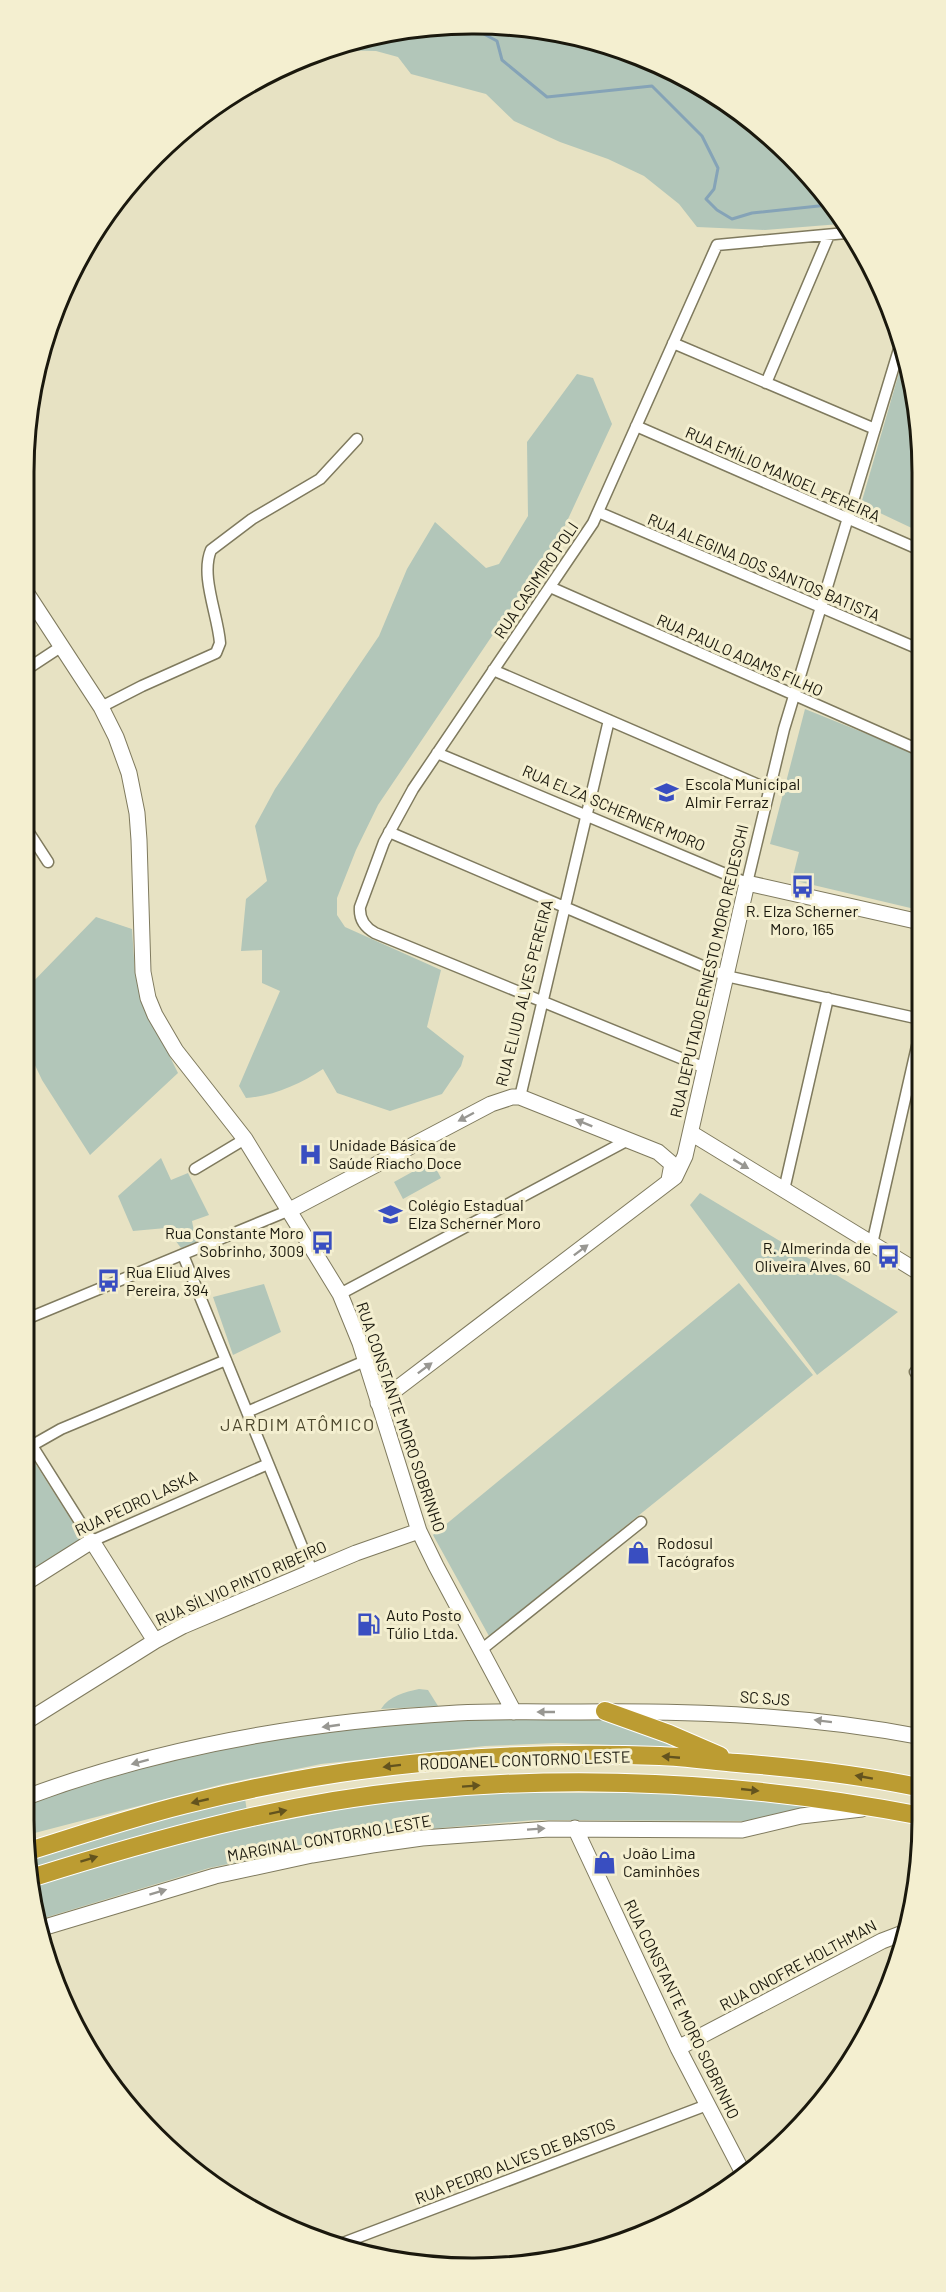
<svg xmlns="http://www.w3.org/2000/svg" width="946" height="2292" font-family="Barlow,sans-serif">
<rect width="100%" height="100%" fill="#e7e2c3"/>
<!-- green -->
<path fill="#b2c6b9" d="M443,25L531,28L617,48L723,100L811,177L840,224L765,230L697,227L679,204L644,176L608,159L560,142L514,121L486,94L411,74L398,57L376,51L330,50L356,39Z
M903,359L918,414V531L861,504Z
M577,374L593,378L612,424L562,532L378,805L356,850L337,898V915L345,927L441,970L427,1027L464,1056L461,1066L442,1094L390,1111L337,1093L323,1069C300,1084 274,1096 246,1098L239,1086L280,991L262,983V950L241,951L246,899L267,881L255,826L275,789L379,636L407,569L435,522L486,568L499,564L528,516L527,442Z
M805,709L919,755V910L792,880L799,852L770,844Z
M96,917L132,929L135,974L144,1005L178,1073L90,1155L42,1080L24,1042V991Z
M161,1158L171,1180L188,1173L209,1215L192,1221L196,1242L181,1248L166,1228L133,1231L118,1196Z
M432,1161L441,1178L403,1199L394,1182Z
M700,1193L898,1312L817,1375L690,1205Z
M739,1283L813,1375L489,1636L433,1535Z
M264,1284L281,1332L233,1355L213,1297Z
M28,1452L84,1540L24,1574V1454Z
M419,1689L428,1690L438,1706L381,1709C389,1696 405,1692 419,1689Z
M604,1715L691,1748L557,1743L485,1746L321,1764L223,1784L27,1835L24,1804L163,1760L227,1745L371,1724L464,1717Z
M484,1793H651L736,1797L809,1806L754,1821L535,1820L429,1829L301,1849L209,1868L41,1919L35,1885L181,1841L378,1802Z
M245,1798L247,1812L166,1829L33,1871L30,1858L180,1813Z"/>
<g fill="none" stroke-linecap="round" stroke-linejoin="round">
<!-- stream -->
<path stroke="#85a3b7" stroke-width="3" d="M422,29L482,33L497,41L502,60L547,97L652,86L702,136L718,168L714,189L706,199L717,210L732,219L752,213L828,205"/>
<defs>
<path id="street" d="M673,343L875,429
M766,383L829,235
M636,426L918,549
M598,512L919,649
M550,587L919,750
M493,670L768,789
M24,671L62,646
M101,707L142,686L216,653L220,643C218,615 200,576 211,550L252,519L320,479L357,439
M437,753L747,883L784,729L900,346
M24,825L48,862
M389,832L726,976L920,1019
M705,1068L375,933C364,927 359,919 360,907L384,842L413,789L593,523L717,245L846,233
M520,1097L609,720
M195,1169L245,1139
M784,1190L828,998
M872,1244L920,1033
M183,1255L312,1571
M340,1294L628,1140
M24,1320L290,1210
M915,1372H921
M247,1412L365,1361
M24,1433L92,1541L268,1464
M24,1450L61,1429L226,1360
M481,1650L641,1522
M335,2246L707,2105"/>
<path id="secondary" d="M24,589L101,707L116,737L129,773L137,813L139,840L143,972L148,998L155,1015L176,1051L245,1139L340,1294L360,1343L419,1531L436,1566L514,1712
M691,1133L920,1273
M290,1210L491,1104L512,1097H520L658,1152L672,1164L669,1180
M378,1403L675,1177L685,1156L747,883L920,922
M24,1584L92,1541L155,1641
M24,1723L155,1641L183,1626L356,1553L419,1531
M24,1798C162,1746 311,1721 457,1713C498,1711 540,1712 581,1712C698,1711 806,1715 922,1737
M575,1828L678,2048L743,2173
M42,1928L215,1876L312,1855L372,1845L422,1838L549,1829L742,1830L801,1816L862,1809
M678,2048L882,1941L903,1933"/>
<path id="highway" d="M605,1711L669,1734L720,1756
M29,1851C84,1834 139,1815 195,1802C346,1764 504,1750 660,1756C686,1757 712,1761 737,1763C800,1768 861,1775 922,1788
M34,1877C155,1839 281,1804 408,1791C581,1773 752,1783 922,1816"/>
</defs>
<!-- street casing -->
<use href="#street" stroke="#7f7a5e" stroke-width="13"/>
<!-- secondary casing -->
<use href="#secondary" stroke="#7f7a5e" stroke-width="17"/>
<!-- highway casing -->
<use href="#highway" stroke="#fff" stroke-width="20"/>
<!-- street -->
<use href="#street" stroke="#fff" stroke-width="10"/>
<!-- secondary -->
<use href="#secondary" stroke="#fff" stroke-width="15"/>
<!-- highway -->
<use href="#highway" stroke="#bc9c32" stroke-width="18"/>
</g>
<!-- one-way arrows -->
<defs><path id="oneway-solid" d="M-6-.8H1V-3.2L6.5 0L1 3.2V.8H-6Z" transform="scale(1.5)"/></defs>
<g fill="#989792">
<use href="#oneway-solid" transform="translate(466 1117) rotate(152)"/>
<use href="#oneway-solid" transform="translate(584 1123) rotate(-158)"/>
<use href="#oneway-solid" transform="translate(741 1164) rotate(31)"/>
<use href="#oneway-solid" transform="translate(581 1250) rotate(-37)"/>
<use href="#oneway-solid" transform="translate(425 1368) rotate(-37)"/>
<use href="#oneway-solid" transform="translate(546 1712) rotate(180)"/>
<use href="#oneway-solid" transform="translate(823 1721) rotate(-173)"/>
<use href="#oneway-solid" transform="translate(331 1726) rotate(172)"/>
<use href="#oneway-solid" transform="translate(140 1762) rotate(165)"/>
<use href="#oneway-solid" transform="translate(536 1829) rotate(-4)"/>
<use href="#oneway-solid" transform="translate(158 1892) rotate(-17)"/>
</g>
<g fill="#63531e">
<use href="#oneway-solid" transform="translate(671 1757) rotate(-175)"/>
<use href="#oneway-solid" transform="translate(392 1766) rotate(173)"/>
<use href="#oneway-solid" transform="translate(864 1777) rotate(-170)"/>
<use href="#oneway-solid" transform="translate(471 1786) rotate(-4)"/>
<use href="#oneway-solid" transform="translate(750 1790) rotate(6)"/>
<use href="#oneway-solid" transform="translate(200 1801) rotate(167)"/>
<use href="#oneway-solid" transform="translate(278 1812) rotate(-12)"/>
<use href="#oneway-solid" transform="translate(89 1859) rotate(-17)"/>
</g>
<!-- icons -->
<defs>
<symbol id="school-bare" viewBox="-9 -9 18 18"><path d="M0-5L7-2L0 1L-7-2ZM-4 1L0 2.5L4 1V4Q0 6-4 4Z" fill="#394ec1" stroke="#f4efd0" stroke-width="2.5" paint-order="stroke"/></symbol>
<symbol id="bus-bare" viewBox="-9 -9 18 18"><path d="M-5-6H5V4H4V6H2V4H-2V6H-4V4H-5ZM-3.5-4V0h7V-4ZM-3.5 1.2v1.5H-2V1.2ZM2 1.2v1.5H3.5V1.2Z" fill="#394ec1" stroke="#f4efd0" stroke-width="2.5" paint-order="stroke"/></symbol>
<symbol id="hospital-bare" viewBox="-9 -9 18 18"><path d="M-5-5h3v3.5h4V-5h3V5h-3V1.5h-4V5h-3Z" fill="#394ec1" stroke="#f4efd0" stroke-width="2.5" paint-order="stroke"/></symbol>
<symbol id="shop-bare" viewBox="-9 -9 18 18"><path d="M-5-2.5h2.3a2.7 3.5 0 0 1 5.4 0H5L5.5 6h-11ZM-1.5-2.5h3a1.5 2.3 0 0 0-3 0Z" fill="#394ec1" stroke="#f4efd0" stroke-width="2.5" paint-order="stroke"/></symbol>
<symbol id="fuel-bare" viewBox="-9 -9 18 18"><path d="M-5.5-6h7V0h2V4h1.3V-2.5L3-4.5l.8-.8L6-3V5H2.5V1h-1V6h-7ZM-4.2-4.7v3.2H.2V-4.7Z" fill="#394ec1" stroke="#f4efd0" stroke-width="2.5" paint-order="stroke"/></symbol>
</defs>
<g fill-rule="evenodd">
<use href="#school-bare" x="650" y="776" width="33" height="33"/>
<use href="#bus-bare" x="786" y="870" width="33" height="33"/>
<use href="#hospital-bare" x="294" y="1138" width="33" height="33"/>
<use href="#school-bare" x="374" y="1198" width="33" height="33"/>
<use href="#bus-bare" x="306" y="1226" width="33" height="33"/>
<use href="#bus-bare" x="872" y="1240" width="33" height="33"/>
<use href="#bus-bare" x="92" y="1264" width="33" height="33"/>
<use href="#shop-bare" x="622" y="1536" width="33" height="33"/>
<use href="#fuel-bare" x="352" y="1608" width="33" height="33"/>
<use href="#shop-bare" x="588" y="1846" width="33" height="33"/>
</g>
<g text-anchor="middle" stroke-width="6" stroke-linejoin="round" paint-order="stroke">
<!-- street labels -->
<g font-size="16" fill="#1a180d" stroke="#f4efd0">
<text transform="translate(783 474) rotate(24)" y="6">RUA EMÍLIO MANOEL PEREIRA</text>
<text transform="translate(764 567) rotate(23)" y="6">RUA ALEGINA DOS SANTOS BATISTA</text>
<text transform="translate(536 580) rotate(-56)" y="6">RUA CASIMIRO POLI</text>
<text transform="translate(740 655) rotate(24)" y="6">RUA PAULO ADAMS FILHO</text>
<text transform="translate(614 808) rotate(23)" y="6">RUA ELZA SCHERNER MORO</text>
<text transform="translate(709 971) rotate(-77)" y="6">RUA DEPUTADO ERNESTO MORO REDESCHI</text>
<text transform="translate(524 993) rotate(-76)" y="6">RUA ELIUD ALVES PEREIRA</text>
<text transform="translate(401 1417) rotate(71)" y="6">RUA CONSTANTE MORO SOBRINHO</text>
<text transform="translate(136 1503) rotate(-25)" y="6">RUA PEDRO LASKA</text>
<text transform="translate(241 1583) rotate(-24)" y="6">RUA SÍLVIO PINTO RIBEIRO</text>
<text transform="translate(765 1698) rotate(4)" y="6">SC SJS</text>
<text transform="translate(525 1760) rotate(-2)" y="6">RODOANEL CONTORNO LESTE</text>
<text transform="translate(329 1838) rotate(-10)" y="6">MARGINAL CONTORNO LESTE</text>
<text transform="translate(798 1965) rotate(-28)" y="6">RUA ONOFRE HOLTHMAN</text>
<text transform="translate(682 2009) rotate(64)" y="6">RUA CONSTANTE MORO SOBRINHO</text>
<text transform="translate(515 2161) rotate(-21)" y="6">RUA PEDRO ALVES DE BASTOS</text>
</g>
<!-- poi labels -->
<g font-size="16" fill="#1a180d" stroke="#f4efd0" text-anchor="start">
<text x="685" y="790">Escola Municipal<tspan x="685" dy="18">Almir Ferraz</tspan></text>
<text x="802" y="917" text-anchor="middle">R. Elza Scherner<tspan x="802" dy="18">Moro, 165</tspan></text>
<text x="329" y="1151">Unidade Básica de<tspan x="329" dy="18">Saúde Riacho Doce</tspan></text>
<text x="408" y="1211">Colégio Estadual<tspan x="408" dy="18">Elza Scherner Moro</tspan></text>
<text x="304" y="1239" text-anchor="end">Rua Constante Moro<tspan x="304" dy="18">Sobrinho, 3009</tspan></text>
<text x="871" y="1254" text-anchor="end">R. Almerinda de<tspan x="871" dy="18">Oliveira Alves, 60</tspan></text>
<text x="126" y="1278">Rua Eliud Alves<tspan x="126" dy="18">Pereira, 394</tspan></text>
<text x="657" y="1549">Rodosul<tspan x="657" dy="18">Tacógrafos</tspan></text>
<text x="386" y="1621">Auto Posto<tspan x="386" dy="18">Túlio Ltda.</tspan></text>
<text x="623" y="1859">João Lima<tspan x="623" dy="18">Caminhões</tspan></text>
</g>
<!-- neighbourhood labels -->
<g font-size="18" letter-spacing="1.5" fill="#4c472d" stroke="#f4efd0">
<text x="298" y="1431">JARDIM ATÔMICO</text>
</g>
</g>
<!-- crop -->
<path d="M0 0H946V2292H0ZM472 34H474A438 438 0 0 1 912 472V1820A438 438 0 0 1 474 2258H472A438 438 0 0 1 34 1820V472A438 438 0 0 1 472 34Z" fill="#f4efd0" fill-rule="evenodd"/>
<path fill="none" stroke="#1a180d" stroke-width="3" d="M472 34H474A438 438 0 0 1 912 472V1820A438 438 0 0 1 474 2258H472A438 438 0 0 1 34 1820V472A438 438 0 0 1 472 34Z"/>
</svg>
